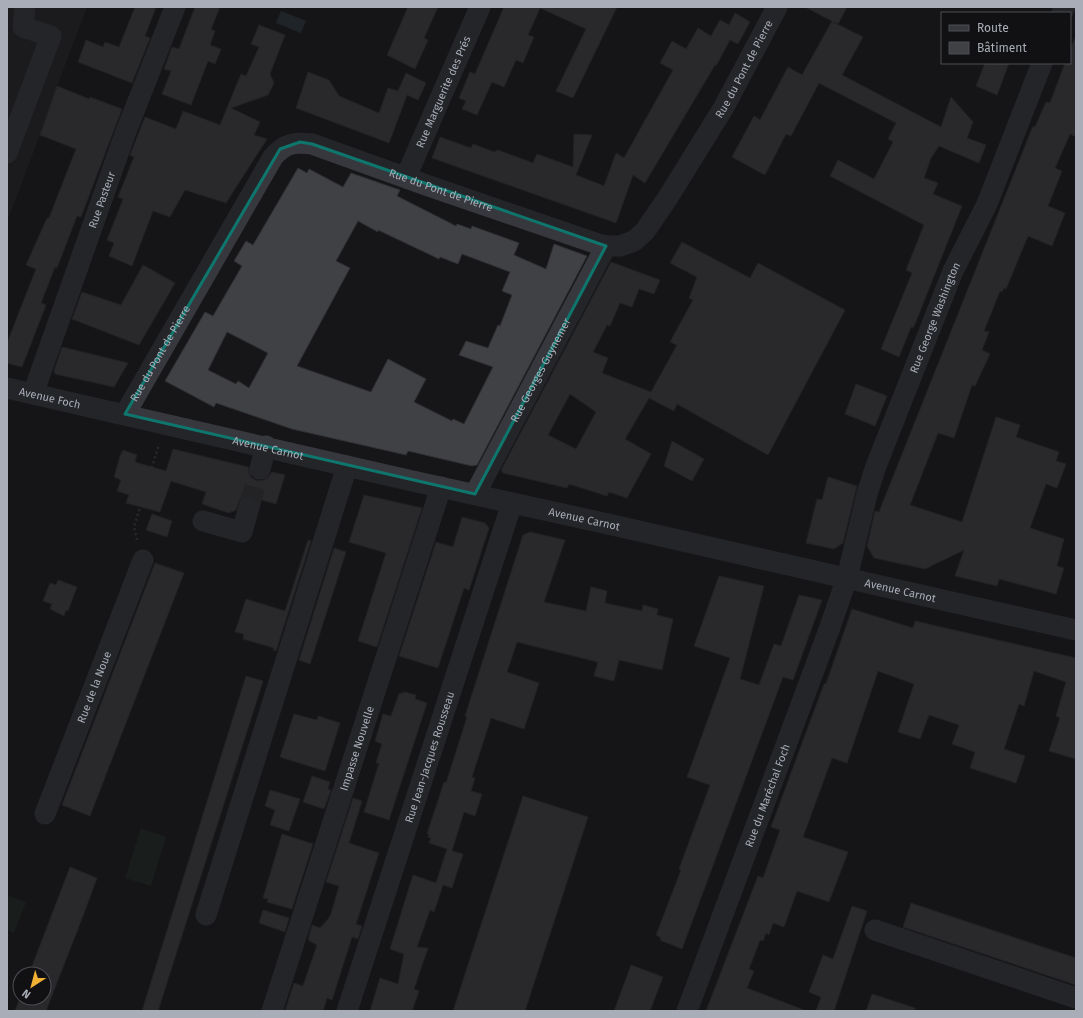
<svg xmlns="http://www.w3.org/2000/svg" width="1083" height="1018" viewBox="0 0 1083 1018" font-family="'Fira Sans',sans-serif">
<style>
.built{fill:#222225}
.green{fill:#1e261f}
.water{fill:#2c353c}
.building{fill:#404145;stroke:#303034;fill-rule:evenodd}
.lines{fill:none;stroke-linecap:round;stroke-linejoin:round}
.minor-tunnel{stroke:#333438;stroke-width:21;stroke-dasharray:21 10;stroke-linecap:butt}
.path{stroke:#3d3f44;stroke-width:2.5;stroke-dasharray:2 3;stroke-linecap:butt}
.minor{stroke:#37383d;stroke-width:21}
.marked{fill:none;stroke:#0f766e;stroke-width:3;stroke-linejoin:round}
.labels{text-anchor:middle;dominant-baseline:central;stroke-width:3.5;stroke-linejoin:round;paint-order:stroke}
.street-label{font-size:11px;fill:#a8adb8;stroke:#111113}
</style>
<rect width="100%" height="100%" fill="#161618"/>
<polygon class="built" points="7,7 87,7 54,94 45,121 7,222"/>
<g class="green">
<polygon points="141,828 166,837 151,886 125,878"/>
<polygon points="7,895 26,902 14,933 7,930"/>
</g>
<polygon class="water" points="281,11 306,21 301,33 276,23"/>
<g class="building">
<polygon points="135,7 156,7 145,36 150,38 132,83 78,62 86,40 103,47 105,42 119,47"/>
<polygon points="195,7 220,7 211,29 215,31 210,45 221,49 215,64 208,61 191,105 162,94 171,71 164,69 172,47 179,49"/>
<polygon points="408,7 438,7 424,38 428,40 415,69 387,55"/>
<polygon points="504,7 617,7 573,98 556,91 586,29 540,8 528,35 534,37 523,63 516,60 504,87 492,82 477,115 462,109 466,101 459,98 470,72 475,74"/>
<polygon points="805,7 847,7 838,24 833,22 863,37 842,75 941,127 951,97 973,122 967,138 986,145 979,163 939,146 931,158 924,178 938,183 933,194 962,206 915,324 913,328 911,327 899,357 881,349 912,273 906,270 924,225 830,176 838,160 874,179 893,142 888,139 896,123 819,83 791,136 786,134 765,175 732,157 754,116 760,120 788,67 802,75 832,21"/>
<polygon points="735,13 750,22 738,44 730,40 716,66 715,65 645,183 633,175 616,223 432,158 440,137 471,148 473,144 494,152 498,150 533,163 537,154 573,167 574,134 592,135 576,175 604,186 616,153 624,158 673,70 660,63 672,41 686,49 698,28 711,36 720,20 729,25"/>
<polygon points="259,25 285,35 270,74 274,83 268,95 231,108 260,122 254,135 267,139 256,156 226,203 185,190 170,217 153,211 132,266 109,256 114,243 107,240 123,199 118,197 134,157 130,155 145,117 176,129 183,111 220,125 241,74 246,76 259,47 251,44"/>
<polygon points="1075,38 1076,39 1076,137 1070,134 1055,168 1062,171 1048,206 1065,213 1052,246 1028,236 1006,289 1004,288 1002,292 1000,291 984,331 989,332 982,350 990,354 975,386 972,385 954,438 938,433 910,505 962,522 996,417 1020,425 1016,437 1059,452 1056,461 1066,464 1057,488 1046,484 1030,528 1064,539 1057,566 1064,568 1056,594 999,579 997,586 955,576 964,550 925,569 874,558 867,546 875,511 879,512 1033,126 1035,127 1046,102 1050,103 1065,63 1070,63 1070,50"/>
<polygon points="985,63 1009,63 997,95 976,86"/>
<polygon points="308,72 329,80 339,96 379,113 388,88 398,91 406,73 426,83 418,100 407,95 389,143 296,108"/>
<polygon points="57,86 89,99 90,97 122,109 81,217 77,216 57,268 55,267 41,303 46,305 22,367 7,363 7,343 36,269 26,265 47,218 49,218 76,149 40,135"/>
<path d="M298,168l9,5 2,-4 34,18 8,-14 49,17 -3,6 59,30 1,-2 14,5 1,-3 47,17 -5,12 32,14 8,-25 33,12 -110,209 -5,1 -64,-15 -2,4 -114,-26 -76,-26 -2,4 -49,-26 40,-69 8,4 29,-50 -8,-5 12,-20 7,4zM358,221l20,11v-2l61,29 1,-2 18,7 4,-10 48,18 -8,19 10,4 -12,31 -2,-1 -10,23 -22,-7 -7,14 34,12 -29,57 -11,-5 -1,2 -38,-19 12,-23 -38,-20 -17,33 -74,-26 53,-98 -14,-7zM227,332l41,21 -19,35 -11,-7 -2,3 -28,-14z"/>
<path d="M682,242l68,36 8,-15 87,47 -77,145 -91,-51 -3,7 -25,-13 -24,41 26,15 -24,44 -18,-6 -2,4 -38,-12 -2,4 -64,-15 -2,-3 110,-208 49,18 -6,14 -15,-5 -7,18 -12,-4 -10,23 -3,-1 -14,27 15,6 -6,15 49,19 26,-47 -7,-3 23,-42 -4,-2 8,-21 -27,-14zM570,394l26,18 -20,37 -28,-14z"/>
<polygon points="143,265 175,283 139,345 72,319 82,292 121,305"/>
<polygon points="62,347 128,363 114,387 55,374 54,371"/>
<polygon points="856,384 887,396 875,426 845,414"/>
<polygon points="672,441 704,459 692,481 664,466"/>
<polygon points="173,449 248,467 249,473 251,477 257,481 264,480 268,478 272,472 285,475 276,504 258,499 253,496 246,495 240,499 236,510 229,513 202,504 206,492 171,481 160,512 126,503 129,495 117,491 121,480 114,477 120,456 123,450 137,455 135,462 166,471"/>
<polygon points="828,477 857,486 843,543 834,549 806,543 817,499 822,500"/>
<polygon points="364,495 422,508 377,647 358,641 386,553 349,542"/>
<polygon points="152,514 172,521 167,537 146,530"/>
<polygon points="462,517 485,523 489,528 469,590 464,588 438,668 399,656 436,542 453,547"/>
<polygon points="530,532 565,540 544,602 586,611 591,587 607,591 605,603 642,611 643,605 658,609 657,615 673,619 662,670 619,660 614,681 594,676 598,662 517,642 507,672 539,683 524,729 491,718 472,777 475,778 471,791 482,794 475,816 464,812 452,851 463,854 452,888 443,885 434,912 430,910 417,947 428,948 414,989 419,991 412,1011 370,1011 380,978 398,984 404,954 390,949 413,875 436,883 447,849 429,843 431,838 428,837 429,834 427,834 444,782 446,783 467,717 465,716 523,535"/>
<polygon points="308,540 311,541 276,651 273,650 274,648 243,639 244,634 235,632 246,599 285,611"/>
<polygon points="334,548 346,552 310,664 299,660"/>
<polygon points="155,563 184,573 90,816 62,805"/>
<polygon points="719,576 764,586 740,679 759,685 774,644 781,646 799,595 822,600 793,680 783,677 682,949 660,940 661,938 656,935 681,870 679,869 710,785 687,777 730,658 694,646"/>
<polygon points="58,580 77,587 68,611 66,610 64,616 50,609 52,604 43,601 50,583 56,585"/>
<polygon points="852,609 913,628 915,621 1076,658 1076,759 1049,751 1060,718 1056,716 1066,682 1034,671 1024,706 1019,704 1004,749 1025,756 1016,783 970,768 975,752 952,744 959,725 929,715 920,739 898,732 914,684 878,671 847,763 832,758 803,837 848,852 829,902 797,891 784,927 773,923 769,935 766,933 763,941 760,940 749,969 754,971 747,988 804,1010 804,1011 706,1011 758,876 763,878 780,830 771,827 824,684 826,684"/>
<polygon points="246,676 263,681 158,1011 142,1011"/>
<polygon points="405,692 416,695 415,699 427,703 389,820 364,812 379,763 376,763 382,744 375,741 383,714 391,716 399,694"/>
<polygon points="294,714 317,720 318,716 340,723 325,771 280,757"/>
<polygon points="312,776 330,782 328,789 331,790 324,809 303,802"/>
<polygon points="270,790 300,799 289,831 270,825 275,810 265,806"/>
<polygon points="523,796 588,817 525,1011 453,1011"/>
<polygon points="353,798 362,801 349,843 379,853 356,924 362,926 358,939 352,937 332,1000 327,998 323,1011 285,1011 294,983 303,986 317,945 308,940 312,925 320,928 329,918 331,914 339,886 326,882"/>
<polygon points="282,834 313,844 292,909 267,902 268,899 263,898"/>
<polygon points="70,867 97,878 83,916 46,1011 15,1011 20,998 44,998 44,974 29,974"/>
<polygon points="911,903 1076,958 1076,985 903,927"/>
<polygon points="852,906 867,911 834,1011 816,1011 821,997 809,992 823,955 833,959"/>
<polygon points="263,910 289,918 285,932 259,923"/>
<polygon points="631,965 663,977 650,1011 614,1011"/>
<polygon points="872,994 915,1008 915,1011 866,1011"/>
</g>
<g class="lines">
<polyline class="minor-tunnel" points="249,507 260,469"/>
<polyline class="path" points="137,540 134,527 159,444"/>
<g class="minor">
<polyline points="1062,13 1065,7"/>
<polyline points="7,153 51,36 23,27 25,7"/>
<path id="s1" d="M406,177l74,-170"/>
<path id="s2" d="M7,388l401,92 200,44 370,84 98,22"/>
<path id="s3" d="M33,394l92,-260 50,-127"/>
<path id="s4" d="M125,414l148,-257c12,-14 21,-15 39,-13l114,41 172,59 8,2h14l14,-5 11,-10 22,-32 57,-92 53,-100"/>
<polyline points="260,469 266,446"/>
<path id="s5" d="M475,494l131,-248"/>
<polyline points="203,521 242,532 249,507"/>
<path id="s6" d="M45,814l98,-254"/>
<polyline points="206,915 347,466"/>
<polyline points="875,930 1076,998"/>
<path id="s7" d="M272,1011l169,-524"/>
<path id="s8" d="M347,1011l165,-508"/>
<path id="s9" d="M687,1011l143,-384 17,-49 20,-84 9,-28 77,-195 34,-67 55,-141"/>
</g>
</g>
<path d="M0 0H1083V1018H0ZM300,142l12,2 294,102 -131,248 -350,-80 155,-265z" fill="#161618" fill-opacity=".55" fill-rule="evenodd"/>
<path class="marked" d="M300,142l12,2 294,102 -131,248 -350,-80 155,-265z"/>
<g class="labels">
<g class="street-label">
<text stroke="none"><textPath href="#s4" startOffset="885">Rue du Pont de Pierre</textPath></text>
<text stroke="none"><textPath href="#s1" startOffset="93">Rue Marguerite des Prés</textPath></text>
<text stroke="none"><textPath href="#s4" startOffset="477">Rue du Pont de Pierre</textPath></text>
<text stroke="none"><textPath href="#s3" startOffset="206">Rue Pasteur</textPath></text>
<text stroke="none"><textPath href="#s9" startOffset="737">Rue George Washington</textPath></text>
<text stroke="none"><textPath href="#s4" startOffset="70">Rue du Pont de Pierre</textPath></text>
<text stroke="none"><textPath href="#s5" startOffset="140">Rue Georges Guynemer</textPath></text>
<text stroke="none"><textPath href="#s2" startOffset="44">Avenue Foch</textPath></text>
<text stroke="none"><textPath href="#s2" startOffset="268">Avenue Carnot</textPath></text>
<text stroke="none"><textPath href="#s2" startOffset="592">Avenue Carnot</textPath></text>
<text stroke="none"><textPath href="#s2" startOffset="916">Avenue Carnot</textPath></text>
<text stroke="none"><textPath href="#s6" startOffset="136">Rue de la Noue</textPath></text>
<text stroke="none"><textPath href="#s7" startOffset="276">Impasse Nouvelle</textPath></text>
<text stroke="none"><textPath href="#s8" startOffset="267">Rue Jean-Jacques Rousseau</textPath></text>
<text stroke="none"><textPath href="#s9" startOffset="230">Rue du Maréchal Foch</textPath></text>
</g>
</g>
<rect width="1083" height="1018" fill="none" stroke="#a8adb8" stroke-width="16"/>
<rect x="941" y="12" width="130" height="52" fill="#111113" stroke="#4d4f55"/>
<rect x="949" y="25" width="20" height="6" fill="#37383d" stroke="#4d4f55"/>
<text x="977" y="32" font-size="12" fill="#a8adb8">Route</text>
<rect x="949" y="42" width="20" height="12" fill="#404145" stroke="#4d4f55"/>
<text x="977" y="52" font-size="12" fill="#a8adb8">Bâtiment</text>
<g transform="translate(32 986) rotate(216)"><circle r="19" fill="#111113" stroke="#4d4f55"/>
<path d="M0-3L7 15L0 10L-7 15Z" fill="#f2b134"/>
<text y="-6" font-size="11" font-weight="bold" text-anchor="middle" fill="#a8adb8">N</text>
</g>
</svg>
